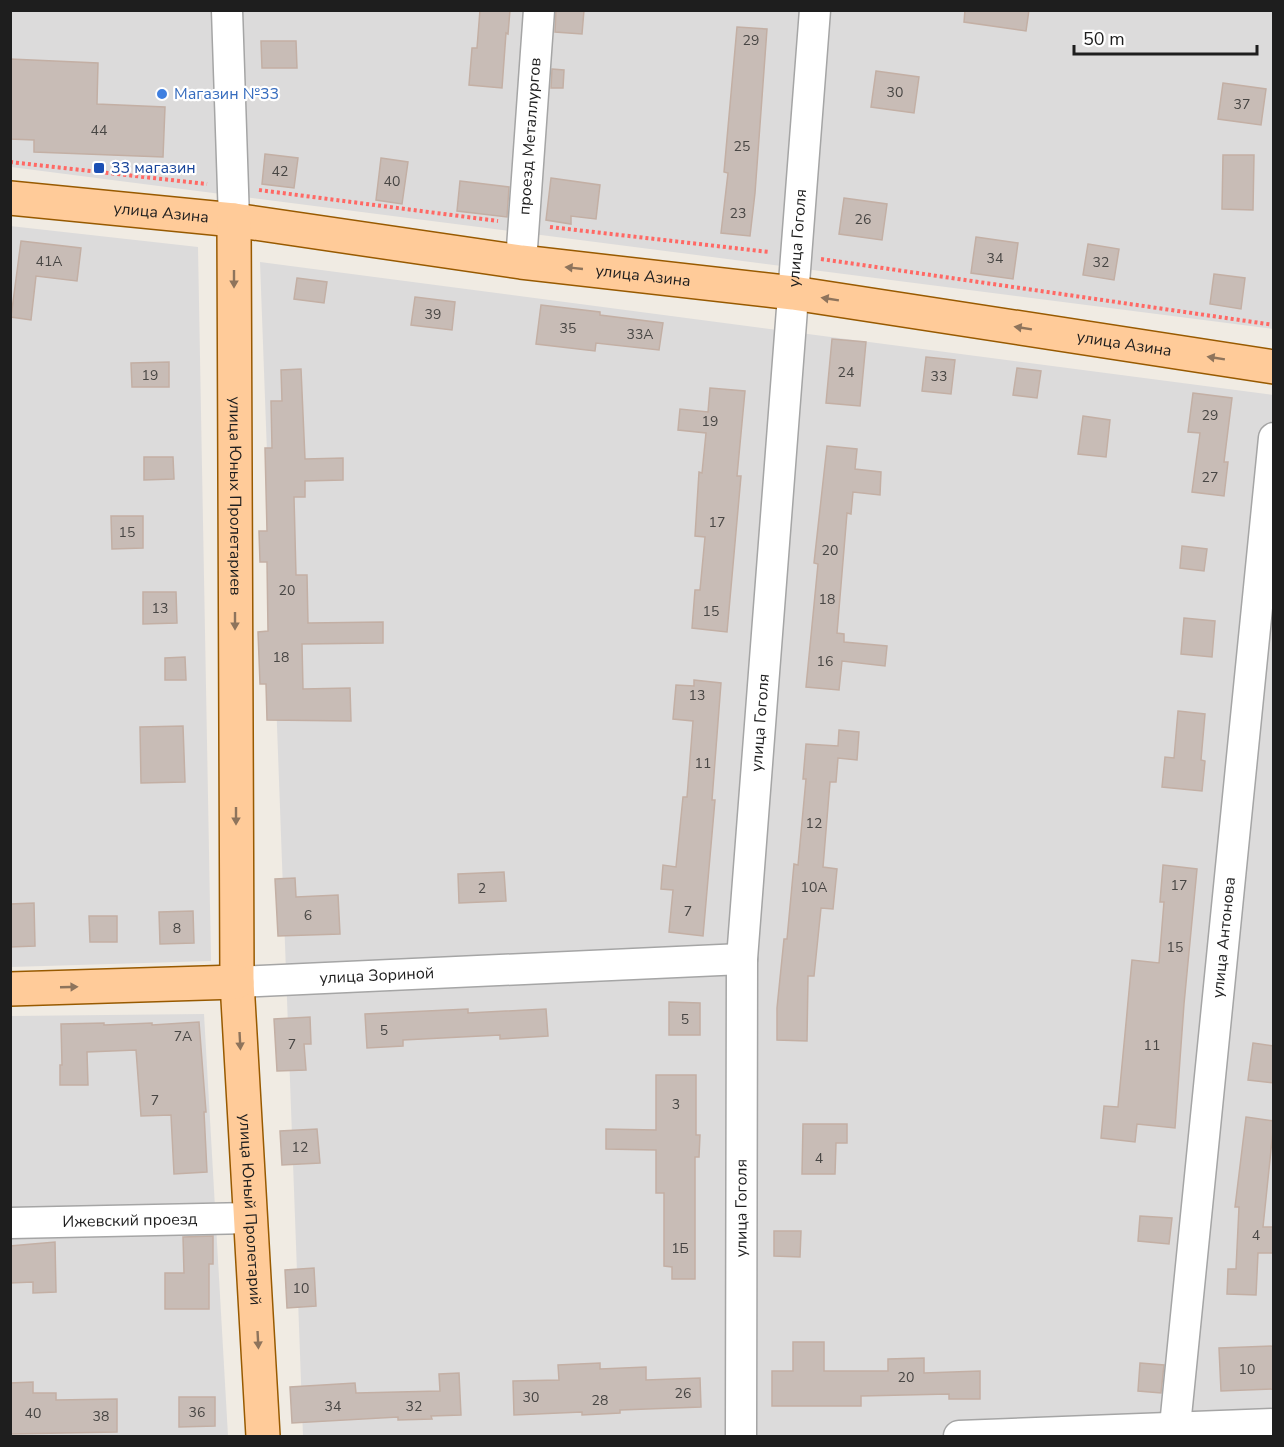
<svg xmlns="http://www.w3.org/2000/svg" width="1284" height="1447" viewBox="0 0 1284 1447" font-family="'Nunito Sans',sans-serif">
<style>
.residential{fill:#dcdbdb}
.building{fill:#c8bcb6;stroke:#c3afa4;stroke-width:1.5}
.lines{fill:none;stroke-linecap:round;stroke-linejoin:round}
.minor-casing{stroke:#a5a5a5;stroke-width:33}
.major-casing{stroke:#985a00;stroke-width:36}
.path{stroke:#ff6965;stroke-width:4;stroke-dasharray:3 3;stroke-linecap:butt}
.minor{stroke:#fff;stroke-width:30}
.major{stroke:#ffcb99;stroke-width:33}
.oneway{fill:#8e745c}
.shop-dot{fill:#3f7fe0;stroke:#fff;stroke-width:2}
.transit-dot{fill:#1a4fb4;stroke:#fff;stroke-width:2}
.labels{text-anchor:middle;dominant-baseline:central;stroke-width:4.5;stroke-linejoin:round;paint-order:stroke}
.number-label{font-size:14px;fill:#484644}
.shop-label{font-size:16px;fill:#366cbe;stroke:#fff;text-anchor:start}
.street-label{font-size:16px;fill:#1e1e1e;stroke:#fff}
.transit-label{font-size:16px;fill:#164399;stroke:#fff;text-anchor:start}
</style>
<rect width="100%" height="100%" fill="#f0ebe3"/>
<g class="residential">
<polygon points="11,11 1273,11 1273,329 11,167"/>
<polygon points="10,226 198,247 211,961 11,967"/>
<polygon points="260,262 1273,395 1273,1436 303,1436"/>
<polygon points="204,1014 228,1436 11,1436 10,1016"/>
</g>
<g class="building">
<polygon points="480,10 510,10 508,34 506,33 502,88 469,85 472,48 477,48"/>
<polygon points="556,10 584,10 582,34 555,32"/>
<polygon points="965,10 1029,10 1026,31 964,22"/>
<polygon points="737,27 767,29 755,193 750,236 721,233 728,173 724,172"/>
<polygon points="261,41 296,41 297,68 262,68"/>
<polygon points="10,59 98,63 97,104 165,107 163,157 34,152 34,140 10,139"/>
<polygon points="552,69 564,70 563,88 551,88"/>
<polygon points="876,71 919,77 914,113 871,107"/>
<polygon points="1223,83 1266,89 1261,125 1218,119"/>
<polygon points="265,154 298,158 294,188 262,184"/>
<polygon points="1223,155 1254,155 1253,210 1222,209"/>
<polygon points="381,158 408,162 402,204 376,200"/>
<polygon points="551,178 600,185 596,219 571,216 571,224 546,220"/>
<polygon points="460,181 509,187 507,217 457,211"/>
<polygon points="844,198 887,204 882,240 839,234"/>
<polygon points="976,237 1018,243 1013,279 971,273"/>
<polygon points="21,241 81,248 77,281 36,276 31,320 11,317"/>
<polygon points="1088,244 1119,249 1114,280 1083,275"/>
<polygon points="1214,274 1245,278 1241,309 1210,304"/>
<polygon points="297,278 327,282 324,303 294,299"/>
<polygon points="415,297 455,302 452,330 411,325"/>
<polygon points="541,305 600,312 600,315 663,323 659,350 596,343 595,351 536,344"/>
<polygon points="832,339 866,342 860,406 826,403"/>
<polygon points="926,357 955,360 951,394 922,391"/>
<polygon points="169,362 169,387 132,387 131,363"/>
<polygon points="1017,368 1041,371 1037,398 1013,395"/>
<polygon points="301,369 305,459 343,458 343,480 305,481 305,497 294,497 296,575 307,575 308,623 383,622 383,643 302,644 303,689 350,688 351,721 267,720 266,684 260,684 258,632 268,631 267,562 260,562 259,531 267,531 265,448 272,448 271,401 282,401 281,370"/>
<polygon points="710,388 745,391 737,476 741,476 727,632 692,628 695,590 700,590 705,537 695,536 699,472 702,473 706,433 678,430 680,409 708,412"/>
<polygon points="1193,393 1232,398 1224,462 1228,462 1224,496 1192,492 1200,433 1188,432"/>
<polygon points="1083,416 1110,420 1106,457 1078,454"/>
<polygon points="827,446 857,449 855,469 881,472 880,495 853,492 851,514 847,513 837,633 844,634 844,642 887,646 885,666 842,661 839,690 806,687 818,564 814,563"/>
<polygon points="144,457 173,457 174,479 144,480"/>
<polygon points="111,516 143,516 143,548 112,549"/>
<polygon points="1182,546 1207,549 1204,571 1180,568"/>
<polygon points="143,592 176,592 177,623 143,624"/>
<polygon points="1184,618 1215,621 1212,657 1181,654"/>
<polygon points="185,657 186,680 165,680 165,658"/>
<polygon points="694,680 721,683 712,800 715,800 703,936 669,932 673,890 661,889 663,865 676,867 683,797 687,797 693,721 673,719 676,685 694,686"/>
<polygon points="1178,711 1205,714 1201,760 1205,761 1202,791 1162,787 1165,757 1174,758"/>
<polygon points="183,726 185,782 141,783 140,727"/>
<polygon points="839,730 859,732 857,760 838,758 836,782 830,782 823,867 837,869 833,909 821,908 814,976 808,976 807,1041 777,1040 777,1008 784,939 787,939 794,864 798,865 806,779 803,779 806,744 838,746"/>
<polygon points="1163,865 1197,869 1184,1004 1175,1128 1137,1124 1135,1142 1101,1138 1104,1106 1118,1107 1132,960 1159,963 1164,902 1160,902"/>
<polygon points="504,872 506,901 459,903 458,874"/>
<polygon points="295,878 296,897 338,895 340,934 278,936 275,879"/>
<polygon points="34,903 35,946 10,947 10,904"/>
<polygon points="193,911 194,943 160,944 159,912"/>
<polygon points="89,916 117,916 117,942 90,942"/>
<polygon points="669,1002 700,1003 700,1035 669,1035"/>
<polygon points="468,1009 468,1013 546,1009 548,1036 500,1039 500,1035 403,1040 403,1046 367,1048 365,1014"/>
<polygon points="310,1017 311,1044 304,1044 306,1070 277,1071 274,1019"/>
<polygon points="199,1022 206,1112 204,1112 207,1172 174,1174 171,1115 141,1116 136,1050 87,1052 88,1085 60,1085 60,1065 62,1065 61,1024 104,1023 104,1025 152,1023 152,1025"/>
<polygon points="1253,1043 1274,1046 1274,1083 1248,1080"/>
<polygon points="656,1075 696,1075 696,1135 700,1135 699,1157 695,1157 695,1279 672,1279 672,1267 664,1266 664,1193 656,1193 656,1150 606,1149 606,1129 656,1130"/>
<polygon points="1246,1117 1274,1121 1263,1227 1274,1227 1273,1253 1258,1253 1256,1295 1227,1294 1228,1269 1236,1269 1239,1207 1235,1207"/>
<polygon points="803,1124 847,1124 847,1143 836,1143 835,1174 802,1174"/>
<polygon points="317,1129 320,1163 282,1165 280,1131"/>
<polygon points="1140,1216 1172,1218 1169,1244 1138,1241"/>
<polygon points="774,1231 801,1231 800,1257 774,1256"/>
<polygon points="213,1236 213,1264 209,1264 209,1309 165,1309 165,1273 184,1273 183,1237"/>
<polygon points="55,1242 56,1292 33,1293 33,1282 10,1283 10,1246"/>
<polygon points="314,1268 316,1306 287,1308 285,1270"/>
<polygon points="793,1342 824,1342 824,1371 888,1371 888,1359 924,1358 924,1373 980,1371 980,1399 949,1399 949,1394 861,1396 861,1406 772,1406 772,1371 793,1371"/>
<polygon points="1274,1346 1274,1389 1221,1391 1219,1348"/>
<polygon points="600,1363 600,1369 646,1367 646,1380 700,1378 701,1407 620,1410 620,1413 582,1415 582,1412 514,1415 513,1381 559,1380 558,1365"/>
<polygon points="1140,1363 1164,1365 1161,1393 1138,1391"/>
<polygon points="459,1373 461,1415 431,1416 432,1419 398,1420 398,1417 292,1423 290,1387 355,1383 356,1393 440,1391 439,1374"/>
<polygon points="33,1382 33,1393 56,1393 56,1400 117,1399 117,1432 10,1434 10,1383"/>
<polygon points="179,1397 215,1397 215,1426 179,1427"/>
</g>
<g class="lines">
<g class="minor-casing">
<g id="minor">
<polyline points="227,10 234,220"/>
<path id="s1" d="M521,262l18,-252"/>
<path id="s2" d="M237,982l505,-23"/>
<path id="s3" d="M10,1223l241,-5"/>
<path id="s4" d="M741,1436l1,-477 73,-949"/>
<polyline points="959,1436 1274,1424"/>
<path id="s5" d="M1174,1436l100,-998"/>
</g>
</g>
<g class="major-casing">
<g id="major">
<path id="s6" d="M10,198l224,22 287,42 272,31 481,74"/>
<path id="s7" d="M234,220l3,762 26,454"/>
<polyline points="10,989 237,982"/>
</g>
</g>
<g class="path">
<polyline points="10,162 207,184"/>
<polyline points="259,190 498,221"/>
<polyline points="550,227 769,252"/>
<polyline points="821,259 1274,325"/>
</g>
<use href="#minor" class="minor"/>
<use href="#major" class="major"/>
</g>
<defs><path id="oneway-solid" d="M-6-.8H1V-3.2L6.5 0L1 3.2V.8H-6Z" transform="scale(1.5)"/></defs>
<g class="oneway">
<use href="#oneway-solid" transform="translate(574 268) rotate(-174)"/>
<use href="#oneway-solid" transform="translate(234 279) rotate(90)"/>
<use href="#oneway-solid" transform="translate(830 299) rotate(-171)"/>
<use href="#oneway-solid" transform="translate(1023 328) rotate(-171)"/>
<use href="#oneway-solid" transform="translate(1216 358) rotate(-171)"/>
<use href="#oneway-solid" transform="translate(235 621) rotate(90)"/>
<use href="#oneway-solid" transform="translate(236 816) rotate(90)"/>
<use href="#oneway-solid" transform="translate(69 987) rotate(-2)"/>
<use href="#oneway-solid" transform="translate(240 1041) rotate(87)"/>
<use href="#oneway-solid" transform="translate(258 1340) rotate(87)"/>
</g>
<circle class="shop-dot" cx="162" cy="94" r="6"/>
<rect class="transit-dot" x="93" y="162" width="12" height="12" rx="3"/>
<g class="labels">
<g class="number-label">
<text x="751" y="40">29</text>
<text x="895" y="92">30</text>
<text x="1242" y="104">37</text>
<text x="99" y="130">44</text>
<text x="742" y="146">25</text>
<text x="280" y="171">42</text>
<text x="392" y="181">40</text>
<text x="738" y="213">23</text>
<text x="863" y="219">26</text>
<text x="995" y="258">34</text>
<text x="49" y="261">41А</text>
<text x="1101" y="262">32</text>
<text x="433" y="314">39</text>
<text x="568" y="328">35</text>
<text x="640" y="334">33А</text>
<text x="846" y="372">24</text>
<text x="150" y="375">19</text>
<text x="939" y="376">33</text>
<text x="1210" y="415">29</text>
<text x="710" y="421">19</text>
<text x="1210" y="477">27</text>
<text x="717" y="522">17</text>
<text x="127" y="532">15</text>
<text x="830" y="550">20</text>
<text x="287" y="590">20</text>
<text x="827" y="599">18</text>
<text x="160" y="608">13</text>
<text x="711" y="611">15</text>
<text x="281" y="657">18</text>
<text x="825" y="661">16</text>
<text x="697" y="695">13</text>
<text x="703" y="763">11</text>
<text x="814" y="823">12</text>
<text x="1179" y="885">17</text>
<text x="814" y="887">10А</text>
<text x="482" y="888">2</text>
<text x="688" y="911">7</text>
<text x="308" y="915">6</text>
<text x="177" y="928">8</text>
<text x="1175" y="947">15</text>
<text x="685" y="1019">5</text>
<text x="384" y="1030">5</text>
<text x="183" y="1036">7А</text>
<text x="292" y="1044">7</text>
<text x="1152" y="1045">11</text>
<text x="155" y="1100">7</text>
<text x="676" y="1104">3</text>
<text x="300" y="1147">12</text>
<text x="819" y="1158">4</text>
<text x="1256" y="1235">4</text>
<text x="680" y="1248">1Б</text>
<text x="301" y="1288">10</text>
<text x="1247" y="1369">10</text>
<text x="906" y="1377">20</text>
<text x="683" y="1393">26</text>
<text x="531" y="1397">30</text>
<text x="600" y="1400">28</text>
<text x="333" y="1406">34</text>
<text x="414" y="1406">32</text>
<text x="197" y="1412">36</text>
<text x="33" y="1413">40</text>
<text x="101" y="1416">38</text>
</g>
<g class="shop-label">
<text x="174" y="94">Магазин №33</text>
</g>
<g class="street-label">
<text stroke="none"><textPath href="#s1" startOffset="126">проезд Металлургов</textPath></text>
<text stroke="none"><textPath href="#s6" startOffset="152">улица Азина</textPath></text>
<text stroke="none"><textPath href="#s4" startOffset="1200">улица Гоголя</textPath></text>
<text stroke="none"><textPath href="#s6" startOffset="638">улица Азина</textPath></text>
<text stroke="none"><textPath href="#s6" startOffset="1124">улица Азина</textPath></text>
<text stroke="none"><textPath href="#s7" startOffset="276">улица Юных Пролетариев</textPath></text>
<text stroke="none"><textPath href="#s4" startOffset="714">улица Гоголя</textPath></text>
<text stroke="none"><textPath href="#s5" startOffset="501">улица Антонова</textPath></text>
<text stroke="none"><textPath href="#s2" startOffset="140">улица Зориной</textPath></text>
<text stroke="none"><textPath href="#s4" startOffset="228">улица Гоголя</textPath></text>
<text stroke="none"><textPath href="#s7" startOffset="990">улица Юный Пролетарий</textPath></text>
<text stroke="none"><textPath href="#s3" startOffset="120">Ижевский проезд</textPath></text>
</g>
<g class="transit-label">
<text x="111" y="168">33 магазин</text>
</g>
</g>
<rect width="1284" height="1447" fill="none" stroke="#1e1e1e" stroke-width="24"/>
<path d="M1074 45v9h183v-9" fill="none" stroke="#1e1e1e" stroke-width="3"/>
<text x="1083" y="45" font-size="18" fill="#1e1e1e" stroke="#ffffff" stroke-width="4.5" paint-order="stroke">50 m</text>
</svg>
